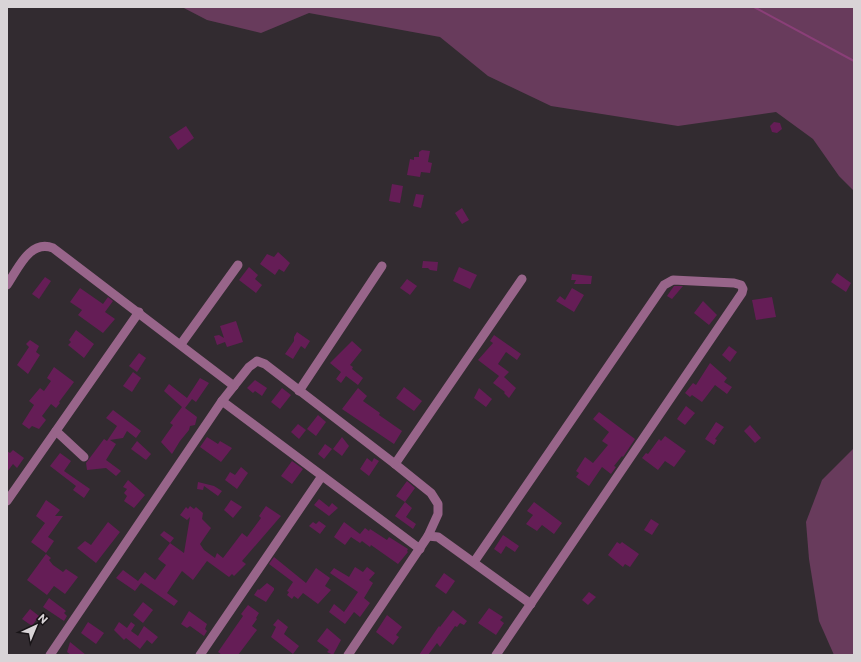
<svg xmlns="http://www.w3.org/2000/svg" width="861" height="662" viewBox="0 0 861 662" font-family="Commissioner,sans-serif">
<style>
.green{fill:#683b5c}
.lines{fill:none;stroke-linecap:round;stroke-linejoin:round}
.stream{stroke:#8a3f78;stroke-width:2}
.building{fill:#651d56}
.minor{stroke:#98658a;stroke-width:9}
</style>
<rect width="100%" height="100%" fill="#322b30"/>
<g class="green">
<polygon points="182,7 854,7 854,191 839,176 813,139 776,112 678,126 551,106 488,76 440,37 309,13 261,33 207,20"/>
<polygon points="854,448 854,655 834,655 819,621 809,559 806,522 822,480"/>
</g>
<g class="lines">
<polyline class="stream" points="754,7 854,61"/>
</g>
<g class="building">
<polygon points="774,122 780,123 782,129 777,133 772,132 770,126"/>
<polygon points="186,126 194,138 178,150 169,137"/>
<polygon points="422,150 430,151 428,162 432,163 430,173 421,172 420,177 407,175 410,159 414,160 414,157 419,157 419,152"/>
<polygon points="392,184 403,186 400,203 389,201"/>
<polygon points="416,194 424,195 421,208 413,206"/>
<polygon points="462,208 469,220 462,224 455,213"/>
<polygon points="278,252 290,263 284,272 279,269 275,275 260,264 267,254 274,257"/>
<polygon points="423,261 438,262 437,271 430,270 428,268 422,268"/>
<polygon points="249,267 258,275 255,279 262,285 256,293 239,280"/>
<polygon points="459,267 477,275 470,289 453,281"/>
<polygon points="837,273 851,283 846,292 831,282"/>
<polygon points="572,274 592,276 591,284 574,284 576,280 571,280"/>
<polygon points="45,277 51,281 39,299 32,294"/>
<polygon points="407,279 417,286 410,295 400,288"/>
<polygon points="674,286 683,286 672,299 667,296"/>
<polygon points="80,288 103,304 108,297 113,301 105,312 115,319 103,333 78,315 82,310 70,302"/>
<polygon points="572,288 584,295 574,312 556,301 560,296 565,300"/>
<polygon points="772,297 776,317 756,320 752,300"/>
<polygon points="703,301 717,315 709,325 694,313"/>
<polygon points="236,321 243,342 227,347 225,342 217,345 214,336 219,335 224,338 220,326"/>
<polygon points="76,330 94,344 84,358 68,345 71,342 69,340"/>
<polygon points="297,332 310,341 305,349 301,346 293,359 285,354 294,341 294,337"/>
<polygon points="494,335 521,354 517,360 506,352 498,364 509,372 504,377 516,388 509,398 504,393 505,392 493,383 499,376 478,360 493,343 490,341"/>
<polygon points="30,340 39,346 36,352 40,355 28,374 17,365 29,347 26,344"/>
<polygon points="352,341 362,350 350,365 353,367 352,369 363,378 358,385 346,376 341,383 336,379 341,372 330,363"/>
<polygon points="729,346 737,352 730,362 722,355"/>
<polygon points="139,353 146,358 137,372 129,366"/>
<polygon points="710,363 727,378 724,382 732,387 727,394 715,385 702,402 692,395 690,397 685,393 693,383 696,385"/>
<polygon points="54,367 74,382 59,402 60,403 56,408 51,404 42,416 46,420 39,429 32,426 29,429 22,424 34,405 29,401 40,388 44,391 51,381 47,378"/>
<polygon points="133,372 141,378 132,392 123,386"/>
<polygon points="200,378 209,383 196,402 192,399 185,408 197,417 195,425 190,426 189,430 180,441 172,454 161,442 173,425 170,423 182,407 164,391 169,384 187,398"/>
<polygon points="255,380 267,388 262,396 255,391 253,393 247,388"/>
<polygon points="404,387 422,401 414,411 396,398"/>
<polygon points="282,388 291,395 280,409 271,402"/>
<polygon points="358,388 367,396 363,401 380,413 379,415 402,431 394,444 342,409"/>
<polygon points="479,388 492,399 486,407 474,398"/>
<polygon points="686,406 695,413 685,425 677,419"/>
<polygon points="113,410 141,431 136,438 127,431 123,438 110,440 116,444 106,460 121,471 116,476 106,468 87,470 86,463 104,439 107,441 117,426 106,418"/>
<polygon points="599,412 635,439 623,457 622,456 614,466 616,467 611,474 602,467 589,486 576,477 579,473 576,471 585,457 593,463 608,445 602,441 609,432 593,419"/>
<polygon points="318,415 326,422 316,436 307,429"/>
<polygon points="716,422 724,427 715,439 717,440 714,445 705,439"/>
<polygon points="298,424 306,430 299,439 291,432"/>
<polygon points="750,425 761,438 755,443 744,431"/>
<polygon points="665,436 686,451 674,467 665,461 658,470 642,458 646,453 648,454 659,439 661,441"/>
<polygon points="207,437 218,444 220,441 232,448 221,462 200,447"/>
<polygon points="342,437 349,446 342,456 333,449"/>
<polygon points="137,441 151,454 146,460 131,449"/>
<polygon points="325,444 332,449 324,459 318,454"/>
<polygon points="13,450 24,458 17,468 13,464 7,472 7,451 10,453"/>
<polygon points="60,453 71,461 64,471 90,489 84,498 73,490 76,486 50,466"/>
<polygon points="367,458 372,462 374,458 379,461 369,476 360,469"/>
<polygon points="292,461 303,469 292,484 281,476"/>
<polygon points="241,467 248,473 237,489 225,480 230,472 235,475"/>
<polygon points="128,480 145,495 134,508 124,501 127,496 124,493 127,489 123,487"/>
<polygon points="407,481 415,488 405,502 412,508 406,517 416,524 413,529 395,516 405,502 396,496"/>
<polygon points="198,482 214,486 222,491 218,496 204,486 203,490 197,489"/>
<polygon points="319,499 329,507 332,503 338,508 329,516 314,505"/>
<polygon points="46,500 60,510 55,516 63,516 48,537 54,541 46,553 31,542 45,523 36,516"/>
<polygon points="231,500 242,507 233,518 224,510"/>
<polygon points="534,502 562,523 554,534 542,525 537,531 526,524 533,515 527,511"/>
<polygon points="190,506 194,509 196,507 203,513 202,519 211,528 200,544 204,550 215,558 217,553 223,558 242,533 247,537 261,518 259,516 266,506 281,516 242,561 246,564 234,576 232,574 229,577 207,561 193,580 182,571 167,593 178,601 174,606 141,583 135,591 116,578 123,570 138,581 145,572 155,580 166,565 158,559 170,543 160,535 164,531 174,538 170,543 184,553 190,517 187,520 180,515 186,507 188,509"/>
<polygon points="651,519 659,524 652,535 644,530"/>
<polygon points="319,521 326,526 320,534 309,526 313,522 316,524"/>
<polygon points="108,522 120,532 96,563 77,548 85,541 91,545"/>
<polygon points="344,522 360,534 365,528 369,531 370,529 387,540 389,537 408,549 407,551 408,552 398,564 371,545 370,547 362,541 360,543 351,537 345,545 334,537"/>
<polygon points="503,535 519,546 515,552 506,546 501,554 494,549"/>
<polygon points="617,542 620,544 622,542 639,554 630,567 625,564 623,567 608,555"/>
<polygon points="46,554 51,558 49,560 53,565 63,572 66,569 78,577 65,594 54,586 47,595 27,580"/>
<polygon points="274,557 306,583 316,568 330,578 325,586 331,590 318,604 303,593 298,599 294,596 292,599 287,595 289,592 287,591 293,582 269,564"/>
<polygon points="355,567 363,572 367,567 375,573 369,580 373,583 364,598 370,603 360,617 354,612 345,624 329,612 334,604 344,612 358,592 330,573 334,568 349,577"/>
<polygon points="444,573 455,581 446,594 435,586"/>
<polygon points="267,583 274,588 274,590 266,602 254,595 258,589 259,590"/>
<polygon points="589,592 596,597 588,605 582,600"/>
<polygon points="49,598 66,611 64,613 67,616 64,621 43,607"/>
<polygon points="143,602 153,610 143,623 133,615"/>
<polygon points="248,605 259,613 256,618 257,619 252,626 257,630 238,655 222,655 218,652 243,616 241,614"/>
<polygon points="489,608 503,617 500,620 504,623 496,635 478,623"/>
<polygon points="30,609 39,616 32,626 22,619"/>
<polygon points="453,610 467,621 464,625 460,623 457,627 455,626 440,647 437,643 428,655 419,655 439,626 440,627"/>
<polygon points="189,611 207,624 205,629 207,631 204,636 190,626 187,628 181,624"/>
<polygon points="387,615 402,627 396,635 399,637 393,645 376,632"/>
<polygon points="278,619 288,627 284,634 299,646 293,654 271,637 276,627 273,625"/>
<polygon points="88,622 104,633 96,644 81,633"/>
<polygon points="119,622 127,628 131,622 135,625 131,631 138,636 144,626 158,637 152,644 147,640 140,649 126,638 124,640 114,630"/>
<polygon points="327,628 341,640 333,655 327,652 329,650 317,641"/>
<polygon points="70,642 86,655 71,655 67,652"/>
</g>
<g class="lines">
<g class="minor">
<path d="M7,285c11,-16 23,-46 46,-37l181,138"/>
<polyline points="181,344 238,265"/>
<polyline points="299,391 382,266"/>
<polyline points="222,401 420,549"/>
<polyline points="56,431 84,457"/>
<polyline points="395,464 522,279"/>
<polyline points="7,501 139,312"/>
<polyline points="428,536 438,537 531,604"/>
<polyline points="474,562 664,285 673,280 734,283 741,285 743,289 742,293 496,655"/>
<polyline points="50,655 222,401 249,367 257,361 265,364 395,464 431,493 438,504 438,514 428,536 348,655"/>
<polyline points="200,655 322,476"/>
</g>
</g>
<rect width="861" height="662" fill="none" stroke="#d9d4d7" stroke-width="16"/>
<g transform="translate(36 626) rotate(44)" stroke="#181417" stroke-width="3" paint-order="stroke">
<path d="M0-3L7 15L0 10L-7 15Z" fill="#d9d4d7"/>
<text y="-6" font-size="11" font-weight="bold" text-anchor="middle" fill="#d9d4d7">N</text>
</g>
</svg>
